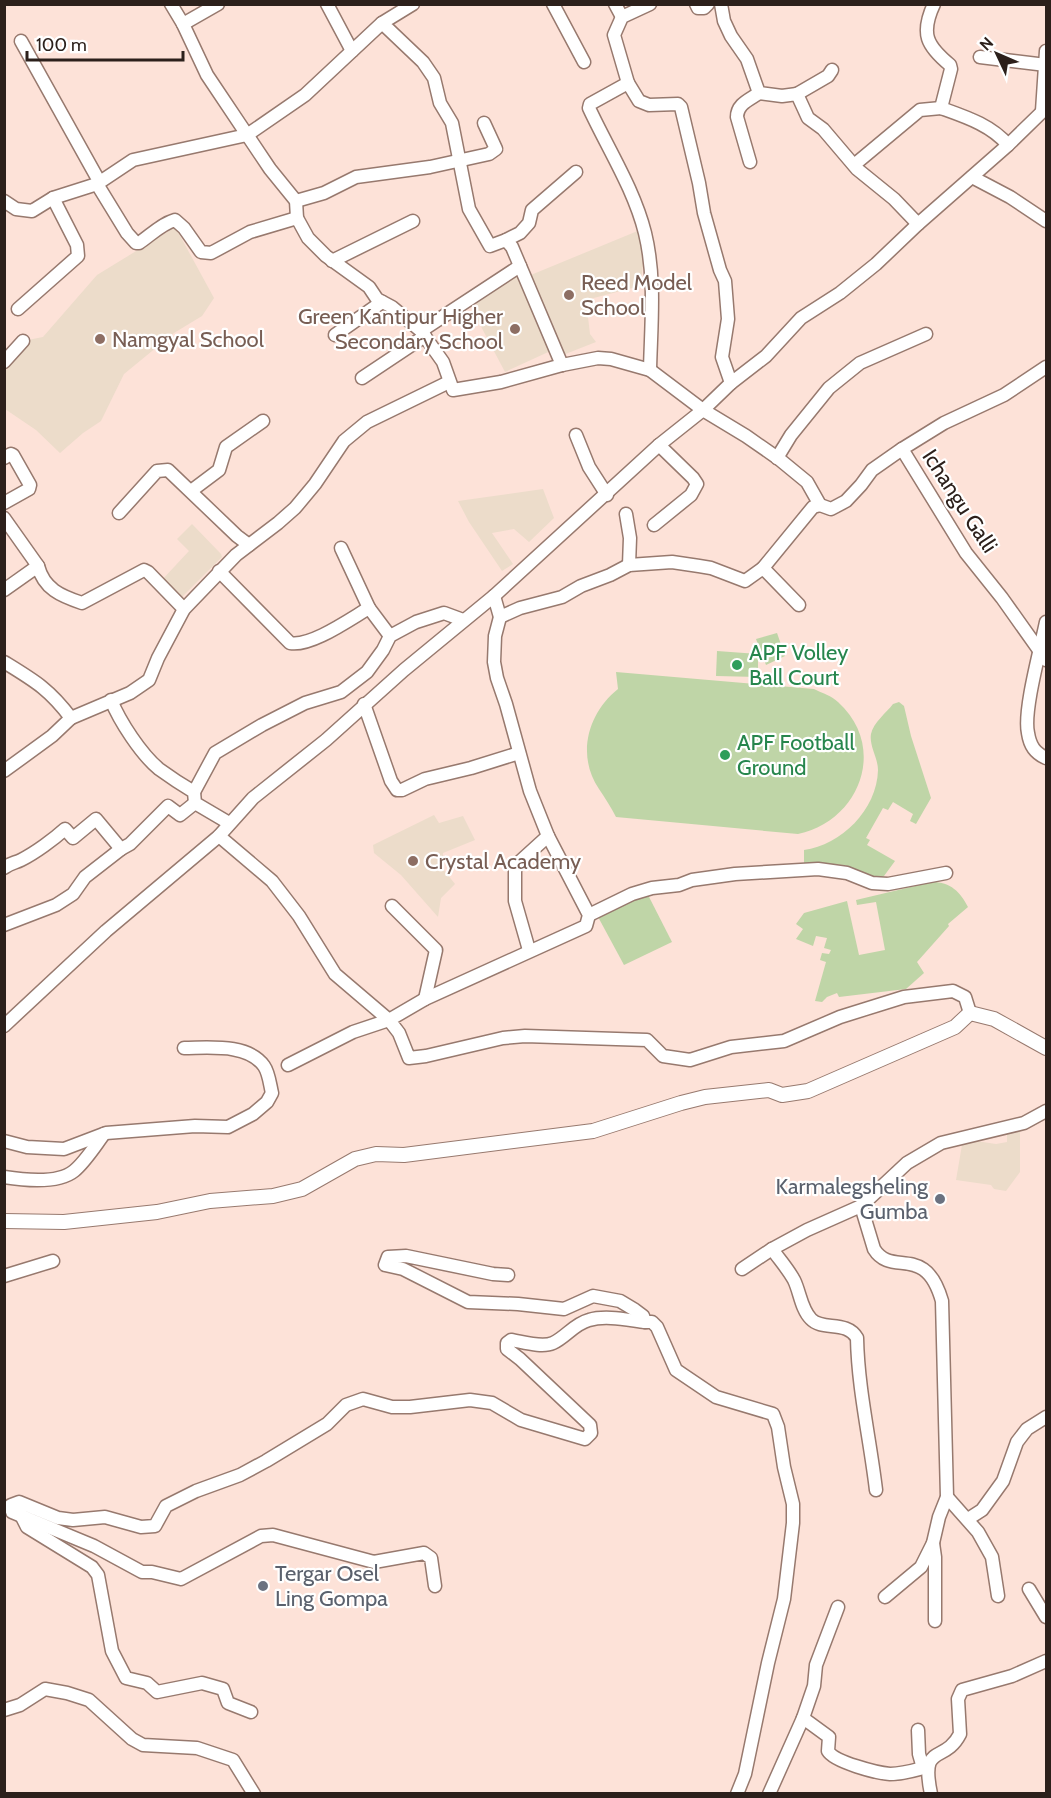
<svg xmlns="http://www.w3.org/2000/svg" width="1051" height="1798" viewBox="0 0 1051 1798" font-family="Cabin,sans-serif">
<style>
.education{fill:#ecdcca}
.green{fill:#bfd5a7}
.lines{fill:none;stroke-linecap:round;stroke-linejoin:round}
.minor-casing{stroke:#97796e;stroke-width:15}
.tertiary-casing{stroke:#97796e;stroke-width:16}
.minor{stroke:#fff;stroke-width:12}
.tertiary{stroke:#fff;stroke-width:14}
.education-dot{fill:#8d6e63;stroke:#fff;stroke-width:2}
.leisure-dot{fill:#2e9e5b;stroke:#fff;stroke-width:2}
.worship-dot{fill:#6b7280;stroke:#fff;stroke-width:2}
.labels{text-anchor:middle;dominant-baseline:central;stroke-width:4.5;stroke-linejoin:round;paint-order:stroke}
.education-label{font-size:22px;fill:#785e54;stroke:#fff;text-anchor:start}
.street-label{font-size:22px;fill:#2c201b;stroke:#fff}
.leisure-label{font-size:22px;fill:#27864d;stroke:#fff;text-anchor:start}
.worship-label{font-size:22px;fill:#5b616d;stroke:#fff;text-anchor:end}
</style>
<rect width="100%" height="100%" fill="#fde2d8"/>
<g class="education">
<polygon points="177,226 178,232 214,298 202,316 174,333 124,374 101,421 83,433 60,453 36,430 5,409 4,364 23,341 43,337 97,275"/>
<polygon points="640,230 644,259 640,286 586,300 590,334 596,342 563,355 526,277"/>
<polygon points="521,270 557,348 505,372 477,319 476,296"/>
<polygon points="543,489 554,518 529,542 514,529 492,533 513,564 502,571 469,522 458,501"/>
<polygon points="192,524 221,554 222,557 180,599 161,581 189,551 177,539"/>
<polygon points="434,815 439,823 463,816 475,840 443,853 443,869 455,884 441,898 438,917 401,875 374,853 373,845"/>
<polygon points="1020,1130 1020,1172 1006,1191 994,1189 991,1185 956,1180 963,1139 996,1144 1007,1142 1007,1132"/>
</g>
<g class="green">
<polygon points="777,633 785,656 766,665 756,639"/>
<polygon points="717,651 758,654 758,677 716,676"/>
<path d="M616,672l198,17c8,4 18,7 24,13 50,45 22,119 -40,132l-182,-17c-5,-10 -11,-19 -17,-28 -23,-34 -11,-76 19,-100z"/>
<path d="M899,702l5,4 7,30 20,62 -15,26 -6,-3 3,-7 -20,-12 -5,8 -5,-2 -17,30 4,2 -3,5 28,16 -11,15 -7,3 -33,-14 -40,-2v-13c37,-5 73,-40 74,-80 0,-12 -9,-24 -7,-36 2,-11 16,-22 22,-30z"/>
<path d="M932,882c19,0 28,10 36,25l-20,17 1,2 -32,36 7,11 -18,16 -67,8 -2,-4 -10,4 -5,5 -7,-1 11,-39 -6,-2 2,-7 7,1 2,-4 -7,-2 3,-10 -11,-2 -3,10 -17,-7 7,-10 -7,-5 8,-11 43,-12 12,54 26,-5 -9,-48 -19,3 -1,-5z"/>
<polygon points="646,891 672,942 624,965 597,915"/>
</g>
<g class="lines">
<g class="minor-casing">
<g id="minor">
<polyline points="171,4 183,24 207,75 270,169 296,201 297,218 308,238 326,256 369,287 377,299 392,307 421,331 443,362 453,390 501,382 562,365 598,358 611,359 650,370 703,410 746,436 779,459 807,482 820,505 831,509 846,501 861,485 872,470 902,449"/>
<polyline points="327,4 352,51"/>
<polyline points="413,4 382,23 423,62 434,78 440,103 452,123 469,209 490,246 506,240 512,247 562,365"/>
<polyline points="553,4 584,62"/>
<polyline points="615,4 622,17"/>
<polyline points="696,4 698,8 704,8 708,4"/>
<polyline points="721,4 724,21 731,36 747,59 759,93 782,96 797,94 808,118 823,129 857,169 894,199 918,224"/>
<path d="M934,4c-14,30 -7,42 16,61l1,4 -10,39c25,9 50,17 67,37"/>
<polyline points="183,24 218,4"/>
<polyline points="21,41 99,181"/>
<polyline points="980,57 1046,65"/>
<polyline points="628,83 639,101 649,105 678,104 681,107 699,183 704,213 720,270 725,281 728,319 722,357 731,383"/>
<polyline points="797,94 828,76 832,70"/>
<polyline points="1042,111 1046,51"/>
<path d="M750,162l-13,-45c0,-13 12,-17 22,-24"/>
<polyline points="854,165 920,110 941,108"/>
<polyline points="972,177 1010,197 1046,221"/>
<path d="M97,184l30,49 9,10h3c12,-8 22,-19 36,-23l9,8 17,24 10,1 39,-21 47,-14"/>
<polyline points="4,201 16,209 32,211 53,198 97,184 133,160 247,135 305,95 382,23"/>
<polyline points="296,201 324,193 356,177 430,167 489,154 496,149 484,123"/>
<polyline points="506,240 520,233 529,223 532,210 576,172"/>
<polyline points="332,261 413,221"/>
<polyline points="18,309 78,256 77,245 53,198"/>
<polyline points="421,331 520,266"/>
<polyline points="335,335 382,302"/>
<polyline points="4,362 23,341"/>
<polyline points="1046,367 1004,395 944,423 902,449 966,553 1002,598 1046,660"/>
<path d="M650,370c1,-45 6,-92 -5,-137 -11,-44 -37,-84 -56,-125l1,-4 38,-21 -14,-48 8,-18 28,-13"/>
<polyline points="362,378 425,336"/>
<polyline points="576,435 589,467 607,495"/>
<polyline points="4,458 11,454 13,455 30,485 29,489 4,503"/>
<polyline points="777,458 791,435 829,388 860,363 926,334"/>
<polyline points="191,491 219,470 226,447 263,421"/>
<polyline points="119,513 157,471 168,470 237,536 249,545"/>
<polyline points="626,514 630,538 629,565"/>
<polyline points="4,518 38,566"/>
<polyline points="654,525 691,495 697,484 693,478 659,445"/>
<polyline points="341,548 369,608"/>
<polyline points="763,568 799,605"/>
<path d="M219,571l71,72c21,4 60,-24 79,-35l21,28"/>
<path d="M4,590l34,-24c6,23 23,30 44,37l62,-33 4,2 36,37"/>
<polyline points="494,596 500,617 495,636 494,662 497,678 506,704 530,791 548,836 515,866 515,901 529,950"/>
<polyline points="500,617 520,608 562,597 581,586 610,575 629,565 672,562 699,566 711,568 745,581 763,568 813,507 820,505"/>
<path d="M1046,622c-5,25 -23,89 -18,111 2,13 7,20 18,25"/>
<path d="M4,662c31,19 45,27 67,56l59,-25 19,-13 9,-22 26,-49 52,-54 42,-32 17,-15 20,-24 29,-43 23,-19 82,-40"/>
<path d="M111,700c9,22 30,54 48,69 11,8 23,16 35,23l1,11 34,20"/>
<polyline points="364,704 391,781 397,790 402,790 425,779 471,768 519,753"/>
<polyline points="4,771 52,736 71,718"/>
<polyline points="194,792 215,753 262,725 305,703 341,692 367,672 383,650 390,636 416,622 444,613 463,620"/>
<polyline points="219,836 272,881 299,916 335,974 389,1020 353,1032 288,1065"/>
<polyline points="548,836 589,915 586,926 425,999 389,1020 399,1033 409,1058 426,1056 503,1038 525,1036 647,1040 663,1056 690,1060 731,1047 784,1041 840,1017 904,997 953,991 965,997 970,1013"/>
<path d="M4,868c6,-5 11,-5 17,-8 14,-7 33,-21 44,-31l8,9 23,-19 25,30 9,-5 38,-38 12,9 15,-12"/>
<polyline points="392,906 436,950 425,999"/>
<polyline points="589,915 632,894 652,888 679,885 692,880 735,874 818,869 847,873 872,883 888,884 946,873"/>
<polyline points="4,925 56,905 73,894 85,877 121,849"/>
<polyline points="4,1026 106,931 219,836 253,798 326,740 404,670 494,596 659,445 703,410 731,383 766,356 801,318 840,293 876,264 918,224 1008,145 1046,108"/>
<path d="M4,1141l23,6 37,2 42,-16 89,-7 33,1 25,-13 14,-12 5,-9c-2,-8 -3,-20 -8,-27 -16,-23 -56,-18 -80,-18"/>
<path d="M4,1177c19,3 54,7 70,-6 11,-9 21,-25 30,-37"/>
<path d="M861,1206l13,43c18,29 51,-7 68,52l5,196 -8,20 -6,26 -12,24 -36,30"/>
<path d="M772,1249c7,10 16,20 22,31 6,12 7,29 17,39 11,12 36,1 46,19 1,51 13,101 19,152"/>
<polyline points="742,1269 772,1249 807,1230 861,1206 907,1163 941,1143 1024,1123 1046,1111"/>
<polyline points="508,1275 493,1274 406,1256 388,1257 385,1265 403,1269 468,1302 518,1304 564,1309 593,1296 620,1301 635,1310 643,1316 645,1322 652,1322 657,1327 676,1370 716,1397 773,1414 778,1427 784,1467 793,1504 793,1523 784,1599 768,1663 745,1774 737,1794"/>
<polyline points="4,1276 53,1261"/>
<polyline points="947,1497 978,1532 992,1557 998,1596"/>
<polyline points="22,1517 27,1527 92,1567 98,1575 112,1651 126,1678 147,1683 157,1692 202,1683 223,1689 228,1703 251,1712"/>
<polyline points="968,1519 982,1510 1003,1481 1017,1442 1027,1429 1046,1417"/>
<polyline points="933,1543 935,1557 935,1621"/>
<path d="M435,1586l-4,-28 -7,-5 -50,9 -101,-27 -12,1 -80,43 -29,-7h-10l-48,-26 -82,-34 -1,-7 8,-3 39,16 15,2 32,-3 36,10 14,-1 11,-20 30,-15 44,-16 26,-14 61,-37 19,-19 17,-6 29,8h18l60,-7 22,3 29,17 64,19 6,-6 -1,-8 -70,-66 -13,-10v-6l4,-3c12,2 31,8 42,3 13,-6 21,-19 36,-23 17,-5 39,0 56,2"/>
<polyline points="1029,1589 1046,1617"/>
<polyline points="4,1710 20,1705 45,1689 67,1693 89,1700 132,1739 143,1745 197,1748 233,1760 254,1794"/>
<path d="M803,1718l26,19 -1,14c6,11 49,22 62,23 12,0 22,-3 33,-6"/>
<polyline points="918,1730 919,1754 923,1768 927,1769"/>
<polyline points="769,1794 803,1718 814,1686 816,1665 838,1607"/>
<path d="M931,1794c-11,-53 13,-29 29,-60l-2,-35 4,-9 50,-14 34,-15"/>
</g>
</g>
<g class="tertiary-casing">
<polyline id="tertiary" points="4,1221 64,1222 157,1212 210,1201 273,1196 302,1189 355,1159 376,1154 404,1155 593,1131 681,1103 705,1097 769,1090 782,1095 808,1091 955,1027 970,1013 994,1019 1046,1048"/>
</g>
<use href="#minor" class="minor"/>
<use href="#tertiary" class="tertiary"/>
</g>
<g class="education-dot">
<circle cx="569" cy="295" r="6"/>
<circle cx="515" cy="329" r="6"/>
<circle cx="100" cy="339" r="6"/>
<circle cx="413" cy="861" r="6"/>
</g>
<g class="leisure-dot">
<circle cx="737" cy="665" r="6"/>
<circle cx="725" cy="755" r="6"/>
</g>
<g class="worship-dot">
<circle cx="940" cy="1199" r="6"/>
<circle cx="263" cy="1586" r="6"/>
</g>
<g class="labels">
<g class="education-label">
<text x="581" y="282">Reed Model<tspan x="581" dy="25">School</tspan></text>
<text x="503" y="316" text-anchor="end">Green Kantipur Higher<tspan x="503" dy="25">Secondary School</tspan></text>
<text x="112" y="339">Namgyal School</text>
<text x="425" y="861">Crystal Academy</text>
</g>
<g class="street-label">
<text transform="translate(960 501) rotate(57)">Ichangu Galli</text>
</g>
<g class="leisure-label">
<text x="749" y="652">APF Volley<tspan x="749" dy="25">Ball Court</tspan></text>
<text x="737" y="742">APF Football<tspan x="737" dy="25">Ground</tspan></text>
</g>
<g class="worship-label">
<text x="928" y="1186">Karmalegsheling<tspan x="928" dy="25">Gumba</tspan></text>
<text x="275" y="1573" text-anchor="start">Tergar Osel<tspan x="275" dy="25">Ling Gompa</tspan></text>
</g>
</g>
<rect width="1051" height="1798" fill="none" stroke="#2c201b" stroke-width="12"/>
<g transform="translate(997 54) rotate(314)" stroke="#ffffff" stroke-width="4.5" paint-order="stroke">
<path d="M0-4.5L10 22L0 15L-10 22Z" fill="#2c201b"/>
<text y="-9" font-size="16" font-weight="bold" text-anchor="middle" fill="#2c201b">N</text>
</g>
<path d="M27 51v9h156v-9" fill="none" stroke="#2c201b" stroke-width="3"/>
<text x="36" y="51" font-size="18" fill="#2c201b" stroke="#ffffff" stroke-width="4.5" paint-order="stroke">100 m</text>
</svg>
